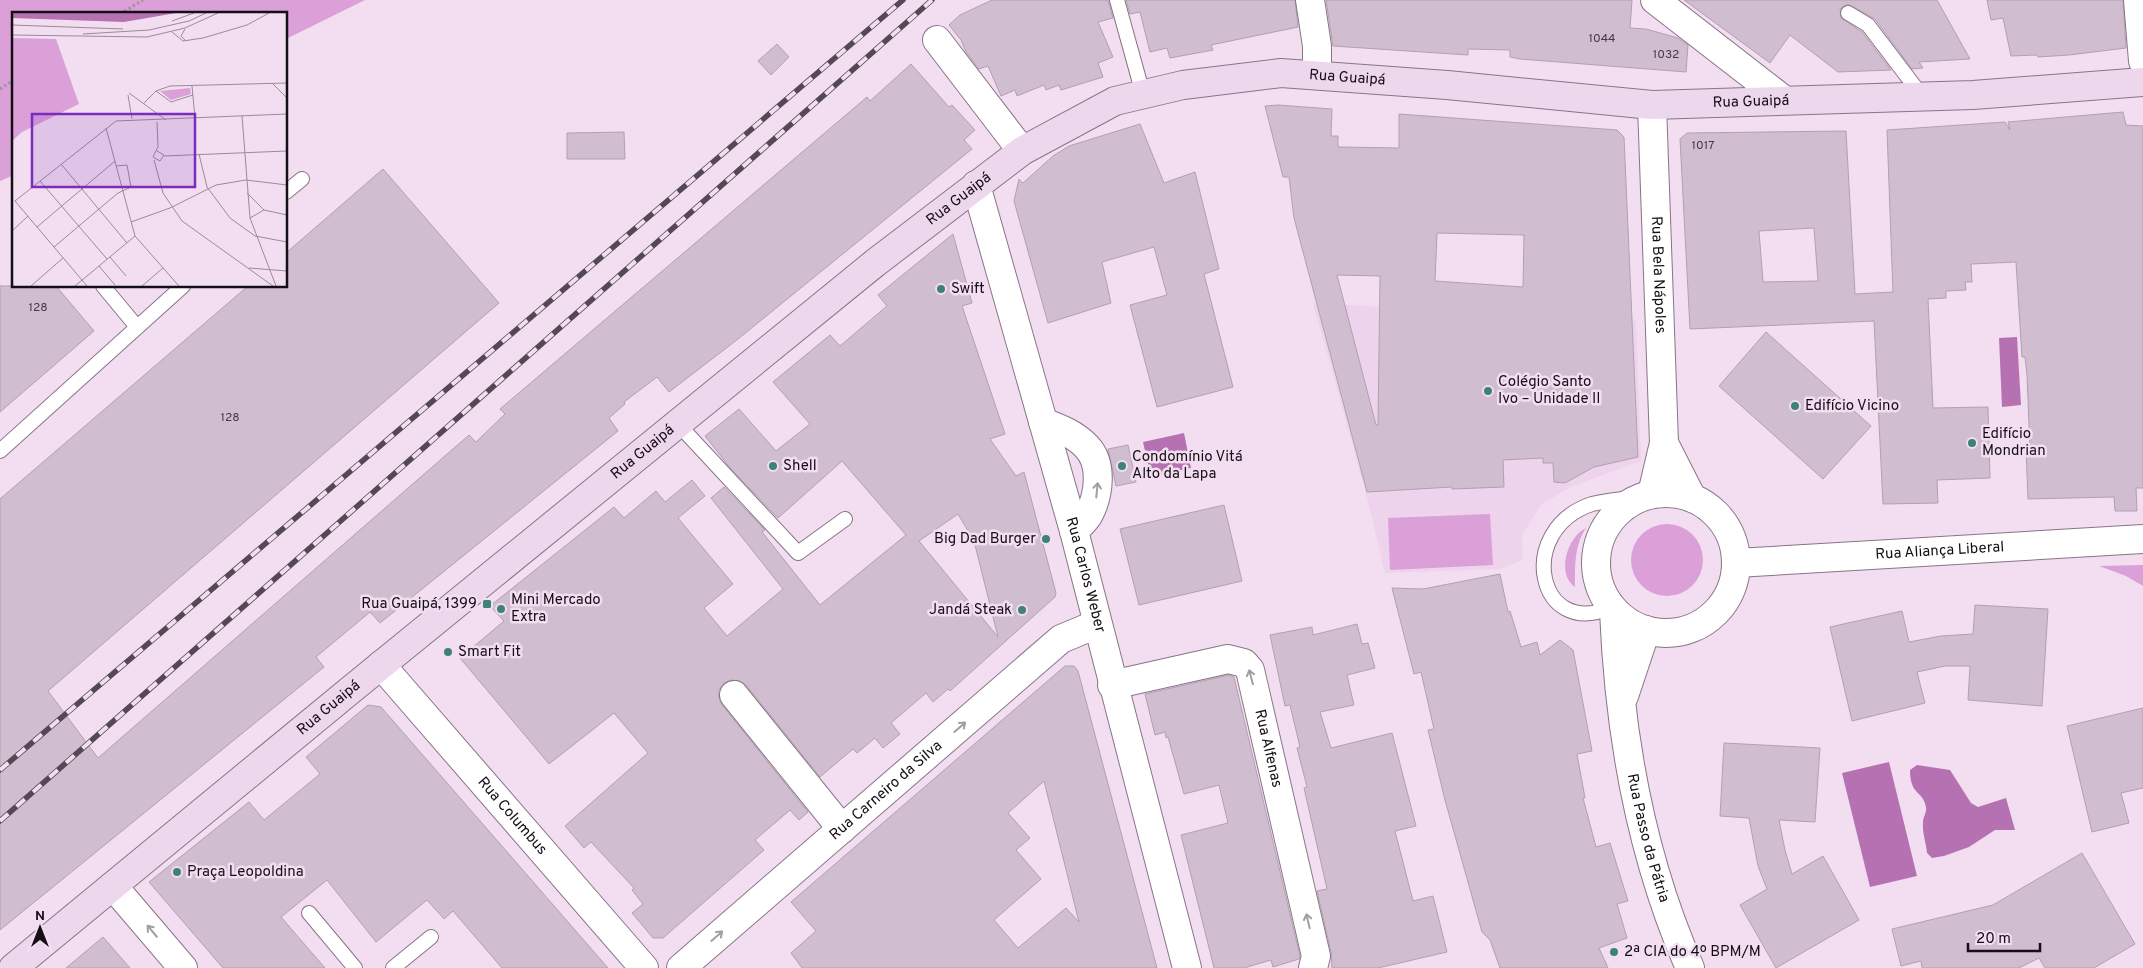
<svg xmlns="http://www.w3.org/2000/svg" width="2143" height="968" viewBox="0 0 2143 968" font-family="Overpass,sans-serif">
<style>
.built{fill:#edd3eb}
.green{fill:#daa0d7}
.water{fill:#b671b3}
.building{fill:#d0bdcf;stroke:#b29fb1;fill-rule:evenodd}
.lines{fill:none;stroke-linecap:round;stroke-linejoin:round}
.lane-casing{stroke:#877586;stroke-width:16}
.street-casing{stroke:#877586;stroke-width:30}
.secondary-casing{stroke:#877586;stroke-width:30}
.path{stroke:#a393a1;stroke-width:3;stroke-dasharray:2.5 2.5;stroke-linecap:butt}
.lane{stroke:#fff;stroke-width:14}
.street{stroke:#fff;stroke-width:28}
.secondary{stroke:#edd7ec;stroke-width:28}
.rail-casing{stroke:#544952;stroke-width:5.5}
.rail{stroke:#f2def0;stroke-width:4;stroke-dasharray:11;stroke-linecap:butt}
.oneway{stroke:#a19fa1}
.poi-dot{fill:#3f8274;stroke:#f2def0;stroke-width:2}
.labels{text-anchor:middle;dominant-baseline:central;stroke-width:5;stroke-linejoin:round;paint-order:stroke}
.number-label{font-size:12px;fill:#443a43}
.street-label{font-size:15px;fill:#150e14;stroke:#f2def0}
.poi-label{font-size:15px;fill:#150e14;stroke:#f2def0;text-anchor:start}
.inset-road{fill:none;stroke:#9a8b98;stroke-width:1}
.view{fill:#7b2cbf;fill-opacity:0.15;stroke:#7b2cbf;stroke-width:2.5}
.inset-edge{fill:none;stroke:#150e14;stroke-width:2.5}
</style>
<rect width="100%" height="100%" fill="#f2def0"/>
<polygon class="built" points="1313,303 1636,321 1641,461 1568,488 1541,505 1522,535 1523,560 1501,569 1385,573 1367,497"/>
<g class="green">
<polygon points="0,0 365,0 286,39 286,14 14,14 14,175 0,181"/>
<polygon points="1490,514 1493,565 1390,570 1388,518"/>
<circle cx="1667" cy="560" r="36"/>
<path d="M1586,528c-12,17 -11,40 -11,59 -19,-13 -8,-50 11,-59z"/>
<polygon points="2143,565 2143,586 2126,576 2099,566"/>
</g>
<g class="water">
<polygon points="2017,337 2021,405 2002,407 1999,338"/>
<polygon points="1184,433 1191,468 1151,477 1143,442"/>
<polygon points="1889,762 1917,876 1870,887 1842,773"/>
<path d="M1917,765l33,5 21,33 7,4 28,-9 9,32h-20l-26,17 -25,9 -12,2 -5,-5c-1,-10 -5,-21 -4,-31 0,-5 4,-10 3,-15 -3,-17 -16,-11 -16,-37z"/>
</g>
<g class="building">
<polygon points="992,0 1108,0 1113,18 1098,22 1113,57 1098,63 1103,77 1061,90 1059,85 1046,90 1044,85 1017,96 1015,90 1001,96 988,66 979,69 966,52 961,40 949,25 960,15"/>
<polygon points="1126,0 1295,0 1298,27 1211,45 1213,50 1170,58 1167,48 1150,52 1140,12 1130,14"/>
<polygon points="1326,0 1632,0 1630,28 1646,29 1678,38 1688,45 1686,72 1520,59 1510,57 1510,50 1468,49 1468,55 1333,46"/>
<polygon points="1684,0 1937,0 1970,59 1919,62 1923,68 1912,69 1875,19 1848,4 1840,9 1841,18 1862,32 1891,70 1838,72 1790,35 1770,63"/>
<polygon points="1987,0 2123,0 2126,48 2069,55 2038,57 2037,55 2011,56 2003,18 1991,20"/>
<polygon points="777,44 789,57 771,75 758,61"/>
<polygon points="911,64 949,107 952,105 975,130 964,140 972,149 738,339 669,392 657,377 624,402 625,404 609,418 618,431 380,623 370,612 316,657 324,667 0,930 0,499 248,286 286,286 286,253 383,169 499,303 48,691 98,758 469,435 476,442 505,414 500,409 867,97 870,101"/>
<path d="M1278,105l54,4 -1,27h7v11l61,1v-34l218,16 7,7 14,320 -44,10 -29,16 -11,-1 -1,-19h-10v-5l-40,2 1,27 -52,2v-2l-85,5 -73,-274 -5,-41h-6l-18,-71zM1437,233l87,2 -1,52 -88,-6zM1337,275l43,1 -2,149h-2z"/>
<path d="M2123,112l3,13 17,1v362h-7l1,23h-22l-1,-14 -86,2 -2,-50h4l-3,-74 -2,-18h-3l-6,-95 -45,2 1,18h-7l1,8 -20,1v7l-18,1 5,109 55,-1 2,71 -53,2 1,23 -55,1 -9,-183 -184,8 -10,-190 7,-6 159,-2 9,163 38,-2 -6,-162 118,-8 5,8 -2,-8zM1814,228l4,53 -55,1 -4,-51z"/>
<polygon points="1140,124 1164,183 1195,172 1219,269 1204,274 1233,387 1157,407 1130,305 1167,295 1154,247 1102,262 1111,303 1048,323 1014,201 1019,179 1023,183 1053,156 1069,146"/>
<polygon points="624,132 625,159 567,159 567,133"/>
<path d="M953,234l19,69 -10,3 43,128 -15,5 26,37 8,-4 32,121 -1,4 -105,94 -2,-2 -15,13 -7,-9 -35,30 9,11 -17,14 -8,-10 -18,15 -4,-4 -33,28 -74,-92 -6,-4 -8,-1 -8,3 -5,7v7l3,8 86,107 -9,8 -9,-10 -35,30 9,10 -101,88h-10l-21,-25 11,-9 -11,-14 2,-2 -43,-46 -7,6 -19,-22 83,-73 -34,-40 -65,51 -89,-106 44,-37 -14,-15 124,-99 10,11 32,-27 9,11 27,-22 13,16 -27,22 55,66 -29,24 23,28 56,-47 -72,-91 13,-11 41,43 -3,2 58,73 86,-70 -64,-74 -64,57 -47,-49 -26,-33 34,-27 37,42 34,-27 -37,-42 57,-47 10,11 47,-40 -9,-11zM958,514l16,27 24,96 -79,-96z"/>
<polygon points="0,286 56,286 94,331 0,412"/>
<polygon points="1766,332 1871,426 1823,479 1719,386"/>
<polygon points="1128,445 1136,482 1116,486 1108,449"/>
<polygon points="1224,505 1242,581 1139,605 1120,529"/>
<polygon points="1500,574 1508,612 1510,611 1521,647 1537,642 1540,655 1560,640 1573,650 1592,751 1577,754 1585,798 1583,798 1596,847 1610,843 1628,901 1617,904 1627,938 1599,948 1608,968 1500,968 1490,940 1482,932 1445,800 1428,730 1434,729 1421,672 1414,674 1392,588 1423,589"/>
<polygon points="1975,605 2048,609 2042,706 1968,700 1970,666 1945,666 1917,672 1925,703 1852,721 1830,627 1902,611 1909,642 1941,636 1973,634"/>
<polygon points="1357,624 1362,644 1368,643 1375,668 1347,675 1354,705 1320,712 1331,748 1392,733 1416,826 1395,831 1413,901 1433,896 1447,952 1378,968 1332,968 1331,952 1317,891 1327,889 1304,788 1307,787 1297,748 1300,747 1290,705 1285,706 1270,635 1312,627 1313,635"/>
<path d="M1065,666h9l4,5 79,297h-355l-11,-15 25,-22 -25,-29zM1044,781l35,141 -13,-14 -48,40 -24,-28 47,-41 -25,-29 14,-12 -22,-25z"/>
<polygon points="1229,675 1234,677 1300,956 1299,959 1273,967 1271,960 1244,968 1214,968 1181,835 1228,823 1219,785 1184,794 1168,737 1166,738 1165,732 1155,735 1145,694"/>
<polygon points="368,705 381,707 608,968 502,968 453,911 444,919 427,900 376,942 327,880 281,917 325,968 223,968 149,882 249,802 264,820 320,774 306,757"/>
<polygon points="2143,708 2143,788 2121,793 2129,823 2092,832 2067,726"/>
<polygon points="1724,743 1820,748 1815,822 1779,820 1785,850 1792,874 1823,856 1859,920 1776,968 1740,905 1767,889 1758,866 1749,818 1720,816"/>
<polygon points="2082,853 2135,944 2094,968 2045,968 2039,958 2019,968 1922,968 1921,961 1901,966 1892,929 1993,905"/>
<polygon points="103,937 130,968 66,968"/>
</g>
<g class="lines">
<g class="lane-casing">
<g id="lane">
<polyline points="1117,0 1143,94"/>
<polyline points="1848,13 1868,25 1922,96"/>
<polyline points="286,192 302,179"/>
<polyline points="103,286 137,327"/>
<polyline points="678,424 798,553 845,519"/>
<polyline points="0,451 183,286"/>
<path d="M1611,607c-73,34 -97,-77 -19,-103 16,-4 34,-5 50,-7"/>
<polyline points="309,913 355,968"/>
<polyline points="393,968 431,937"/>
</g>
</g>
<g class="street-casing">
<g id="street">
<polyline points="1310,0 1317,46 1317,75"/>
<polyline points="1655,0 1784,100"/>
<polyline points="2138,0 2143,61"/>
<polyline points="937,40 1022,151"/>
<path id="s1" d="M1652,105l12,338 -12,51"/>
<path id="s2" d="M976,185l98,346 113,437"/>
<path d="M1043,422c16,6 32,12 44,25 16,17 12,48 2,67 -3,6 -10,12 -15,17"/>
<polyline points="1664,443 1692,498"/>
<circle cx="1666" cy="563" r="70"/>
<path id="s3" d="M1736,563l407,-24"/>
<path id="s4" d="M1614,611c5,121 27,246 76,357"/>
<path id="s5" d="M381,665l263,303"/>
<path id="s6" d="M1112,685l116,-26 16,4 6,7 66,286 -3,12"/>
<polyline points="734,695 842,829"/>
<polyline points="1624,696 1646,630"/>
<polyline points="113,886 183,968"/>
<path id="s7" d="M681,968l380,-329 36,-15"/>
</g>
</g>
<g class="secondary-casing">
<g id="secondary">
<path id="s8" d="M13,968l340,-280 522,-425 147,-112 93,-50 68,-16 98,-12 166,12 205,20 321,-10 170,-13"/>
</g>
</g>
<g class="path">
<polyline points="120,14 143,0"/>
<polyline points="0,89 14,80"/>
</g>
<use href="#lane" class="lane"/>
<use href="#street" class="street"/>
<use href="#secondary" class="secondary"/>
<g class="rail-casing">
<g id="rail">
<polyline points="0,770 903,0"/>
<polyline points="0,821 932,0"/>
</g>
</g>
<use href="#rail" class="rail"/>
</g>
<defs><path id="oneway-shaft" d="M-6 0H5M1.5-3L5.5 0L1.5 3" fill="none" stroke-width="1.6" stroke-linecap="round" stroke-linejoin="round" transform="scale(1.25)"/></defs>
<g class="oneway">
<use href="#oneway-shaft" transform="translate(1097 490) rotate(-84)"/>
<use href="#oneway-shaft" transform="translate(1251 677) rotate(-105)"/>
<use href="#oneway-shaft" transform="translate(960 727) rotate(-41)"/>
<use href="#oneway-shaft" transform="translate(1308 921) rotate(-103)"/>
<use href="#oneway-shaft" transform="translate(152 931) rotate(-130)"/>
<use href="#oneway-shaft" transform="translate(717 936) rotate(-41)"/>
</g>
<g class="poi-dot">
<circle cx="941" cy="289" r="5"/>
<circle cx="1488" cy="391" r="5"/>
<circle cx="1795" cy="406" r="5"/>
<circle cx="1972" cy="443" r="5"/>
<circle cx="773" cy="466" r="5"/>
<circle cx="1122" cy="466" r="5"/>
<circle cx="1046" cy="539" r="5"/>
<rect x="482" y="599" width="10" height="10" rx="2.5"/>
<circle cx="501" cy="609" r="5"/>
<circle cx="1022" cy="610" r="5"/>
<circle cx="448" cy="652" r="5"/>
<circle cx="177" cy="872" r="5"/>
<circle cx="1614" cy="952" r="5"/>
</g>
<g class="labels">
<g class="number-label">
<text x="1602" y="39">1044</text>
<text x="1666" y="55">1032</text>
<text x="1703" y="146">1017</text>
<text x="38" y="308">128</text>
<text x="230" y="418">128</text>
</g>
<g class="street-label">
<text stroke="none"><textPath href="#s8" startOffset="1639">Rua Guaipá</textPath></text>
<text stroke="none"><textPath href="#s8" startOffset="2044">Rua Guaipá</textPath></text>
<text stroke="none"><textPath href="#s8" startOffset="1219">Rua Guaipá</textPath></text>
<text stroke="none"><textPath href="#s1" startOffset="170">Rua Bela Nápoles</textPath></text>
<text stroke="none"><textPath href="#s8" startOffset="814">Rua Guaipá</textPath></text>
<text stroke="none"><textPath href="#s3" startOffset="204">Rua Aliança Liberal</textPath></text>
<text stroke="none"><textPath href="#s2" startOffset="405">Rua Carlos Weber</textPath></text>
<text stroke="none"><textPath href="#s8" startOffset="409">Rua Guaipá</textPath></text>
<text stroke="none"><textPath href="#s6" startOffset="225">Rua Alfenas</textPath></text>
<text stroke="none"><textPath href="#s7" startOffset="271">Rua Carneiro da Silva</textPath></text>
<text stroke="none"><textPath href="#s5" startOffset="200">Rua Columbus</textPath></text>
<text stroke="none"><textPath href="#s4" startOffset="230">Rua Passo da Pátria</textPath></text>
</g>
<g class="poi-label">
<text x="951" y="289">Swift</text>
<text x="1498" y="382">Colégio Santo<tspan x="1498" dy="17">Ivo – Unidade II</tspan></text>
<text x="1805" y="406">Edifício Vicino</text>
<text x="1982" y="434">Edifício<tspan x="1982" dy="17">Mondrian</tspan></text>
<text x="1132" y="457">Condomínio Vitá<tspan x="1132" dy="17">Alto da Lapa</tspan></text>
<text x="783" y="466">Shell</text>
<text x="1036" y="539" text-anchor="end">Big Dad Burger</text>
<text x="511" y="600">Mini Mercado<tspan x="511" dy="17">Extra</tspan></text>
<text x="477" y="604" text-anchor="end">Rua Guaipá, 1399</text>
<text x="1012" y="610" text-anchor="end">Jandá Steak</text>
<text x="458" y="652">Smart Fit</text>
<text x="187" y="872">Praça Leopoldina</text>
<text x="1624" y="952">2ª CIA do 4º BPM/M</text>
</g>
</g>
<g transform="translate(12 12)">
<rect width="275" height="275" fill="#f2def0"/>
<path d="M0,26l44,1 23,65 -57,28 -10,9zM178,76l1,6 -20,6 -11,-9z" fill="#daa0d7"/>
<path d="M0,1h164l-52,9 -112,-4z" fill="#b671b3"/>
<path class="inset-road" d="M160,9l22,-8M0,13l111,4M173,17l-4,7 5,5M160,20l11,9 20,-3 44,-13 22,-12M71,22l66,-4 40,-9 17,-8M0,23l135,2 38,-9 33,-15M261,72l14,14M180,74l3,32M144,79l15,11 22,-7M117,81l37,27M116,83l4,24M132,91l12,-12 14,-5 117,-3M230,104l8,102 26,68M145,110l1,25 -5,10 7,4 4,-6 -7,-4M94,116l29,108 44,50M187,142l8,33 23,31 25,18 32,6M152,144l123,-5M142,148l9,33 19,28 91,65M49,152l66,79M28,169l67,78M235,181l17,17 23,5M238,206l14,-8M119,210l39,-14 46,-23 30,-5 41,5M25,215l78,-66M0,219l16,-15M42,235l64,-54 13,-6 -4,-22 -11,1M98,245l16,19M87,254l16,19M237,256l38,3M19,274l32,-28M63,274l60,-50M75,274l-72,-85 101,-80 171,-7M130,274l21,-18"/>
<path class="view" d="M20,102h163v73h-163z"/>
<rect width="275" height="275" class="inset-edge"/>
</g>
<g transform="translate(40 928)" stroke="#f2def0" stroke-width="4" paint-order="stroke">
<path d="M0-4L9 19L0 12L-9 19Z" fill="#150e14"/>
<text y="-8" font-size="14" font-weight="bold" text-anchor="middle" fill="#150e14">N</text>
</g>
<path d="M1968 943v8h72v-8" fill="none" stroke="#150e14" stroke-width="2.5"/>
<text x="1976" y="943" font-size="15" fill="#150e14" stroke="#f2def0" stroke-width="4" paint-order="stroke">20 m</text>
</svg>
